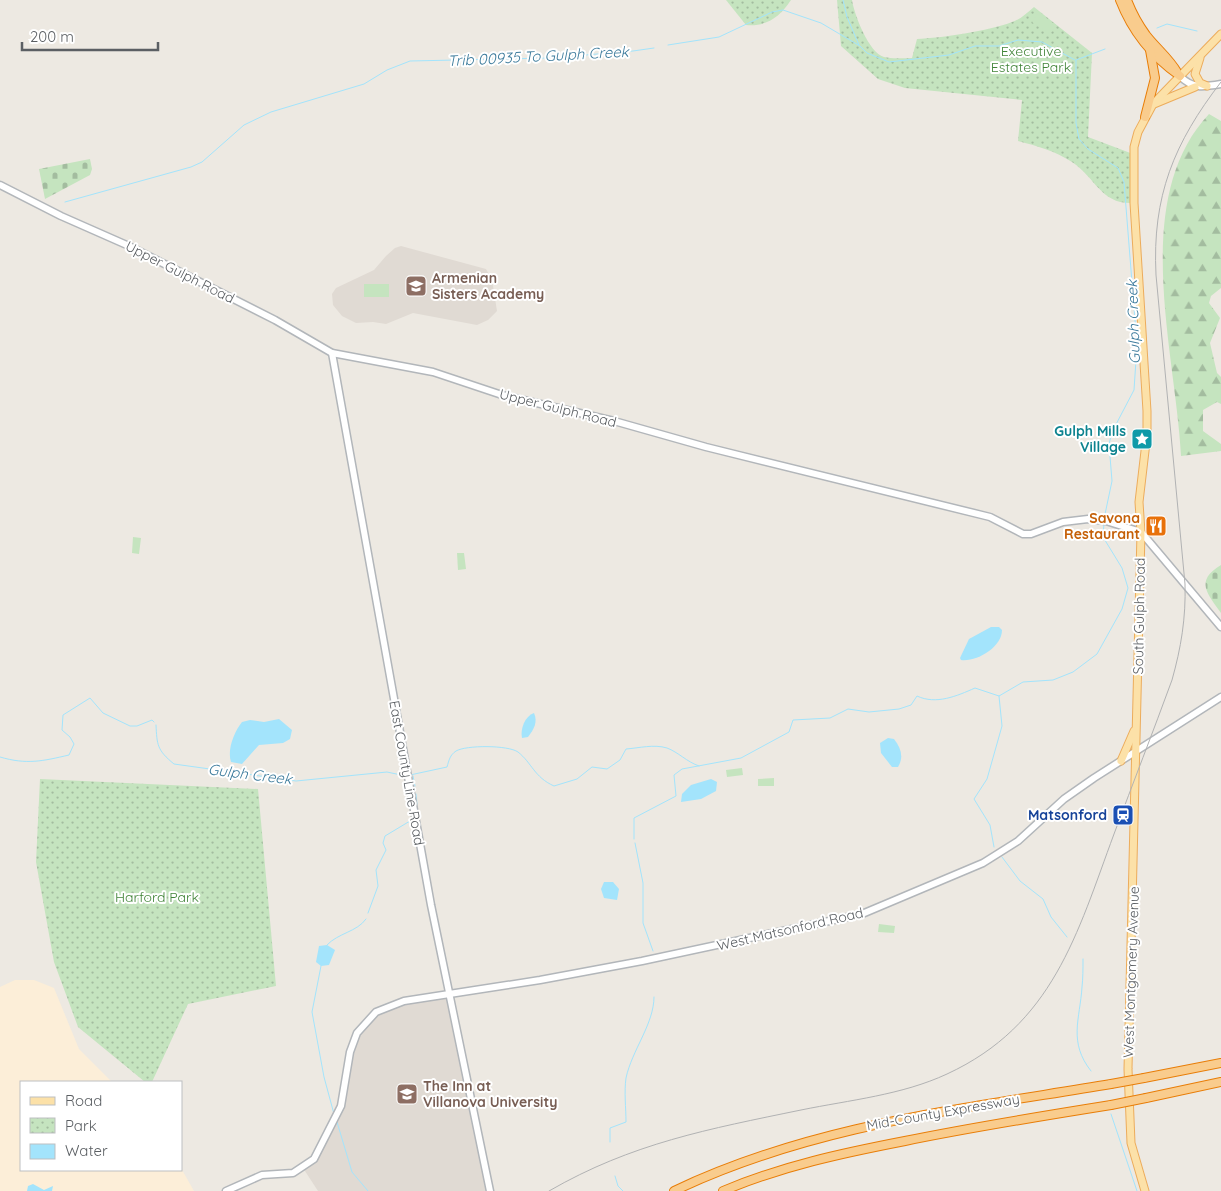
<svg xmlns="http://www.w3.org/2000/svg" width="1221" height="1191" viewBox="0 0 1221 1191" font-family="Quicksand,sans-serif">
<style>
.commercial{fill:#fceed8}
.education{fill:#e0dad3}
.forest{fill:url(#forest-firs)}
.cemetery{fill:url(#cemetery-stones)}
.park{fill:url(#park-dots)}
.pitch{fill:#c5e4bf}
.water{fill:#a3e4fc}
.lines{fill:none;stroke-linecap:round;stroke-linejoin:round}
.stream{stroke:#a3e4fc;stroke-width:1}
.secondary-casing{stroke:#b2b6ba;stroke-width:9}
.primary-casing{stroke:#ecac5c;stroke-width:9}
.highway-casing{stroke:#e87d07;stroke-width:10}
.secondary{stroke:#fff;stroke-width:6}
.primary{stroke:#fce1a8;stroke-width:7}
.highway{stroke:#f9cc8d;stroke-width:8}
.tram{stroke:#b1b2b3;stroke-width:1}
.highway-bridge-casing{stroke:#e87d07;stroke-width:10;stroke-linecap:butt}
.highway-bridge{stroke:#f9cc8d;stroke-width:8}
.labels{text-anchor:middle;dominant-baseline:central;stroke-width:4;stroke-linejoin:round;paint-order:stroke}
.park-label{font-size:14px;fill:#418438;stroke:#fff}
.street-label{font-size:14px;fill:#5b5f63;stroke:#fff}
.education-label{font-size:14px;font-weight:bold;fill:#785e54;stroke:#fff;text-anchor:start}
.culture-label{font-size:14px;font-weight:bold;fill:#0d838f;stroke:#fff;text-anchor:end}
.food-label{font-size:14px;font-weight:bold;fill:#c56008;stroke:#fff;text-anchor:end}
.transit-label{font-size:14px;font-weight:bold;fill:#164399;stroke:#fff;text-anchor:end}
.water-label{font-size:15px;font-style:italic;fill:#3c7b9c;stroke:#fff}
</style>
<defs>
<pattern id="forest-firs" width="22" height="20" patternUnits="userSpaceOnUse" patternTransform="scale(1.25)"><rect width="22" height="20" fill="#c5e4bf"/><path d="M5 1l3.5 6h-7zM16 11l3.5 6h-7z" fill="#a3bc9f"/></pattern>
<pattern id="cemetery-stones" width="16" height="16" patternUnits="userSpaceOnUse" patternTransform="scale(1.25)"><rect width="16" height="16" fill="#c5e4bf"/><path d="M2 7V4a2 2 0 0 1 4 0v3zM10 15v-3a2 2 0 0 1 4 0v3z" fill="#a3bc9f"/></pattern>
<pattern id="park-dots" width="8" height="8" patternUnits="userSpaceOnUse" patternTransform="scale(1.25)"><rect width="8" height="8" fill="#c5e4bf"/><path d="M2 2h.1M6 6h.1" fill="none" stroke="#a3bc9f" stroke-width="1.8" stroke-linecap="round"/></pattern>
</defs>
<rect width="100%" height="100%" fill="#ede9e2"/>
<polygon class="commercial" points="15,980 34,980 54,988 79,1049 112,1082 21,1082 21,1170 181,1168 194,1191 0,1191 0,987"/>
<g class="education">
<polygon points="401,246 486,269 492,280 497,311 488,320 477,325 413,313 386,324 373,322 356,323 342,316 333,305 332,294 336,288 374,270 386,256 395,248"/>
<polygon points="450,995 490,1191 318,1191 303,1168 306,1166 341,1106 353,1041 383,1008"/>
</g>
<path class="forest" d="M1209,114l12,7v167l-10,8 -2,7 11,15 -10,25 7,30 4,4v27l-4,-2 -14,8v21l18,13v7l-40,5c-5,-103 -52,-257 28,-342z"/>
<g class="cemetery">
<polygon points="90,159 92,169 90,175 45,199 39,169"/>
<path d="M1221,565v48c-13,-19 -27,-32 0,-48z"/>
</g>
<g class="park">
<path d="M726,0h65c-11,17 -25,27 -45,25z"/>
<path d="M837,0h15c2,14 17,53 32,57 8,2 19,1 28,1l5,-19c24,-1 72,-8 95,-17 9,-3 15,-9 22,-15l58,46 -4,84 45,17 1,49c-33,2 -38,-25 -62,-41 -17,-11 -35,-16 -54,-21l4,-41 -117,-12 -27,-9 -37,-33z"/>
<polygon points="40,779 258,789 276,986 188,1004 152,1082 145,1082 78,1027 54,962 36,862"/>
</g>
<g class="pitch">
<polygon points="1038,13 1056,25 1050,34 1032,22"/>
<polygon points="1060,58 1061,72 1041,73 1040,59"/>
<rect x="364" y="284" width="25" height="13"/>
<polygon points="133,537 141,538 139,554 132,553"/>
<polygon points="457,553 464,553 466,569 458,570"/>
<polygon points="742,768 743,775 727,777 726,770"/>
<polygon points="774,778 774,786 758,786 758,779"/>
<polygon points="879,924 895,926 894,933 878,932"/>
</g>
<g class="water">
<path d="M991,627h8l3,3c0,17 -25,32 -41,30l-1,-2 9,-19z"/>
<path d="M534,713c4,9 0,16 -6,24l-6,1c-2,-9 3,-22 12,-25z"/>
<path d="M279,719l13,11 -2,9 -7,4 -24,2 -17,19 -11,-2c-4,-12 3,-30 11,-40l8,-2 14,2z"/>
<path d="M888,738l6,1c7,9 10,18 4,28h-6l-11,-14 -1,-10z"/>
<polygon points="711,779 717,782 716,791 701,799 681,802 682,794 691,785"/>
<polygon points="604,882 613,882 619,889 617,900 604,898 601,889"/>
<polygon points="327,945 335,950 329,965 321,966 316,962 319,946"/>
<polygon points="33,1184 44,1190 53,1186 52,1191 27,1191 28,1186"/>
</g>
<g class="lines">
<g class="stream">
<polyline points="843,0 847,17 859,45"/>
<polyline points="1157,28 1167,24 1197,31"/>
<polyline points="668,45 719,37 772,12 783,10 821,23 860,46 867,53 889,62 949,55 975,46 999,46 1018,40 1042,42 1075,60"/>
<polyline points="65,202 191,167 202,162 244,125 271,112 364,84 387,70 410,61 550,58 633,51 654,48"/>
<polyline points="1104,519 1112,481 1109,444 1112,432 1134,390 1137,345 1124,182 1118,168 1088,149 1079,139 1076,123 1076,60 1105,49"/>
<path d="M156,725c1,20 1,25 18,39l122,17 91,-9 14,3"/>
<path d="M0,757c27,8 43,4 69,-2l5,-11 -4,-7 -8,-7 1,-15 27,-17 13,15 27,13h7l15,-6 2,2"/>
<path d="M410,775l37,-8c2,-7 3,-12 9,-16 10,-6 52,-6 62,1 14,11 16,25 36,34l23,-7 15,-12 15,2 13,-9 6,-11c13,-1 28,-5 41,-1 11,4 20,14 32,18"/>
<polyline points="413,776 415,786"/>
<polyline points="416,794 417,804"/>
<path d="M634,839v-21l42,-22 -2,-21 8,-6 59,-11 48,-26 4,-12 37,-2 18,-9 21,3 30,-3 12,-4 6,-9c19,9 40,0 58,-8l24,8 24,-14 30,-2 20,-8 24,-18 25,-45 6,-21 -6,-20 -19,-31 1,-14"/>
<polyline points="635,843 643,883 643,923 653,951"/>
<polyline points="994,847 990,825 974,799 987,779 1002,726 999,696"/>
<polyline points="1002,857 1020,881 1043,899 1051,917 1067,937"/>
<polyline points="368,913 378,886 376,870 386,850 383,843 385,836 410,821"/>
<path d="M327,945c11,-12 30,-13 39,-26"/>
<path d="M1083,959c0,10 0,19 -1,28 -2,32 -14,55 9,84"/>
<polyline points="321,966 312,1012 324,1077 334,1114"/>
<polyline points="1111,1114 1137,1191"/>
<polyline points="337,1122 352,1172 368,1191"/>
<path d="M610,1142v-14l16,-6c0,-14 -2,-30 0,-44 6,-28 28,-54 28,-81"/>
<polyline points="615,1176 618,1186 623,1191"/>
</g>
<g class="secondary-casing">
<g id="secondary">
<path d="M1180,76c12,13 24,11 41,8"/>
<polyline points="0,185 61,216 129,246 275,320 332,353 433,372 502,395 614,421 706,447 990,517 1023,534 1031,534 1063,522 1088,519 1106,521 1141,532 1221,627"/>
<polyline points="332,353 431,905 490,1191"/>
<polyline points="226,1191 262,1175 293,1173 314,1159 341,1106 350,1052 357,1033 376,1012 404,1001 540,980 642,961 862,914 983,863 1018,841 1064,799 1094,778 1221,697"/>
</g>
</g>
<g class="primary-casing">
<g id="primary">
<polyline points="1200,58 1195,74 1200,83 1207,86"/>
<polyline points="1154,104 1195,87"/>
<polyline points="1121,761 1134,731"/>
<polyline points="1145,1191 1131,1143 1128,1069 1141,532 1139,502 1147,434 1147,411 1134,203 1134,147 1138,132 1153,104 1221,34"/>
</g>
</g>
<g class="highway-casing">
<g id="highway">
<path d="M1120,0c12,31 33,57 60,76"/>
<path d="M1127,0c5,13 11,24 19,35 10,13 23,23 31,37"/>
<polyline points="1145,117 1155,78 1150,50"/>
<polyline points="1144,1078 1221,1063"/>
<polyline points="1146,1098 1221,1082"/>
<path d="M674,1191c138,-66 288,-82 437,-107"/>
<path d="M723,1191c59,-25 120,-38 182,-50 68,-14 137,-25 206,-36"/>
</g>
</g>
<use href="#secondary" class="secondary"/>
<use href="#primary" class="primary"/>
<use href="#highway" class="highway"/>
<path class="tram" d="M549,1191c83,-48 160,-62 252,-81 49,-10 101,-15 146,-36 106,-49 130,-140 167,-240 19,-51 39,-102 58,-154 9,-32 14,-62 13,-96l-29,-309c-4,-79 18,-132 65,-193"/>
<g class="highway-bridge-casing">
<g id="highway-bridge">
<polyline points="1111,1084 1144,1078"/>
<polyline points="1111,1105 1146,1098"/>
</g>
</g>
<use href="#highway-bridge" class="highway-bridge"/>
</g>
<defs>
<g id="school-square" transform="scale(1.125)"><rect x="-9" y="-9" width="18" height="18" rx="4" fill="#8d6e63" stroke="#fff"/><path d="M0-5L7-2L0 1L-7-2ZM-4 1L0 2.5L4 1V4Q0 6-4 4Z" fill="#fff"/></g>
<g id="sight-square" transform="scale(1.125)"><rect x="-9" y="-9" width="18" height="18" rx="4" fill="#0f9aa8" stroke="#fff"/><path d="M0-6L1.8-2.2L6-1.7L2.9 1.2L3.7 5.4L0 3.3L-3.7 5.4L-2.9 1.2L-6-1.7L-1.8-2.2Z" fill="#fff"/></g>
<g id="restaurant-square" transform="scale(1.125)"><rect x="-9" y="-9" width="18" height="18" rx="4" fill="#e8710a" stroke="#fff"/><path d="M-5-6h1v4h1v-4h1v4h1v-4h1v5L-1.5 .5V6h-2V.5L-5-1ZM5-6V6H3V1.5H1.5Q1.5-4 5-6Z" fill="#fff"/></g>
<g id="station-square" transform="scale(1.125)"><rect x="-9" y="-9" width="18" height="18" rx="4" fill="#1a4fb4" stroke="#fff"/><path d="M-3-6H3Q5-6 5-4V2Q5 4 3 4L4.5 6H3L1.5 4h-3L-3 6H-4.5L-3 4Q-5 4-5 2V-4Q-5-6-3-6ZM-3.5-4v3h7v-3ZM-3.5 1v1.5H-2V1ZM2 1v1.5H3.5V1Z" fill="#fff"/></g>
<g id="university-square" transform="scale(1.125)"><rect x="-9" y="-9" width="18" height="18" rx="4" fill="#8d6e63" stroke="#fff"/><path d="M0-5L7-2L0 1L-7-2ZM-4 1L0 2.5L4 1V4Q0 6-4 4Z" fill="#fff"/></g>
</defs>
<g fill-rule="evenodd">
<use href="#school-square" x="416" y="286"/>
<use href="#sight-square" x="1142" y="439"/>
<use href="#restaurant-square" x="1156" y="526"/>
<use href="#station-square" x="1123" y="815"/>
<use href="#university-square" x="407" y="1094"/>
</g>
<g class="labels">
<g class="park-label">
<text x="1031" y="51">Executive<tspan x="1031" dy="16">Estates Park</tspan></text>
<text x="157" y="897">Harford Park</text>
</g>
<g class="street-label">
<text transform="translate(180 272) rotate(27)">Upper Gulph Road</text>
<text transform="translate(558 408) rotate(14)">Upper Gulph Road</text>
<text transform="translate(1139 616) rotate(-89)">South Gulph Road</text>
<text transform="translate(407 773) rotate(80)">East County Line Road</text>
<text transform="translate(790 929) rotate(-13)">West Matsonford Road</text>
<text transform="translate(1131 972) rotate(-88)">West Montgomery Avenue</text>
<text transform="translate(943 1112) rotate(-10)">Mid-County Expressway</text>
</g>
<g class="education-label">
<text x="432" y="278">Armenian<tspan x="432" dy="16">Sisters Academy</tspan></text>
<text x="423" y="1086">The Inn at<tspan x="423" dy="16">Villanova University</tspan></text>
</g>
<g class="culture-label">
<text x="1126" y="431">Gulph Mills<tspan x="1126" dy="16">Village</tspan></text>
</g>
<g class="food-label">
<text x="1140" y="518">Savona<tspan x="1140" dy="16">Restaurant</tspan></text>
</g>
<g class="transit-label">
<text x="1107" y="815">Matsonford</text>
</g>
<g class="water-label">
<text transform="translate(538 56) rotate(-3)">Trib 00935 To Gulph Creek</text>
<text transform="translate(1133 322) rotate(-92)">Gulph Creek</text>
<text transform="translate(250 774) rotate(7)">Gulph Creek</text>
</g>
</g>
<rect x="20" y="1081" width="162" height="90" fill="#ffffff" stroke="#bdbfc1"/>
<rect x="30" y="1097" width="25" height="8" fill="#fce1a8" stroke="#bdbfc1"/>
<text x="65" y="1106" font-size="15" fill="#5b5f63">Road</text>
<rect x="30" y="1118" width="25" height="15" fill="url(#park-dots)" stroke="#bdbfc1"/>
<text x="65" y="1131" font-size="15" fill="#5b5f63">Park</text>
<rect x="30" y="1144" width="25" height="15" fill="#a3e4fc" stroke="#bdbfc1"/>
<text x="65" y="1156" font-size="15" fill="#5b5f63">Water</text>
<path d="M22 42v8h136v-8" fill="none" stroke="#5b5f63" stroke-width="2.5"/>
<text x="30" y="42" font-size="15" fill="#5b5f63" stroke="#ffffff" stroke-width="4" paint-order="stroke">200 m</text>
</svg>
